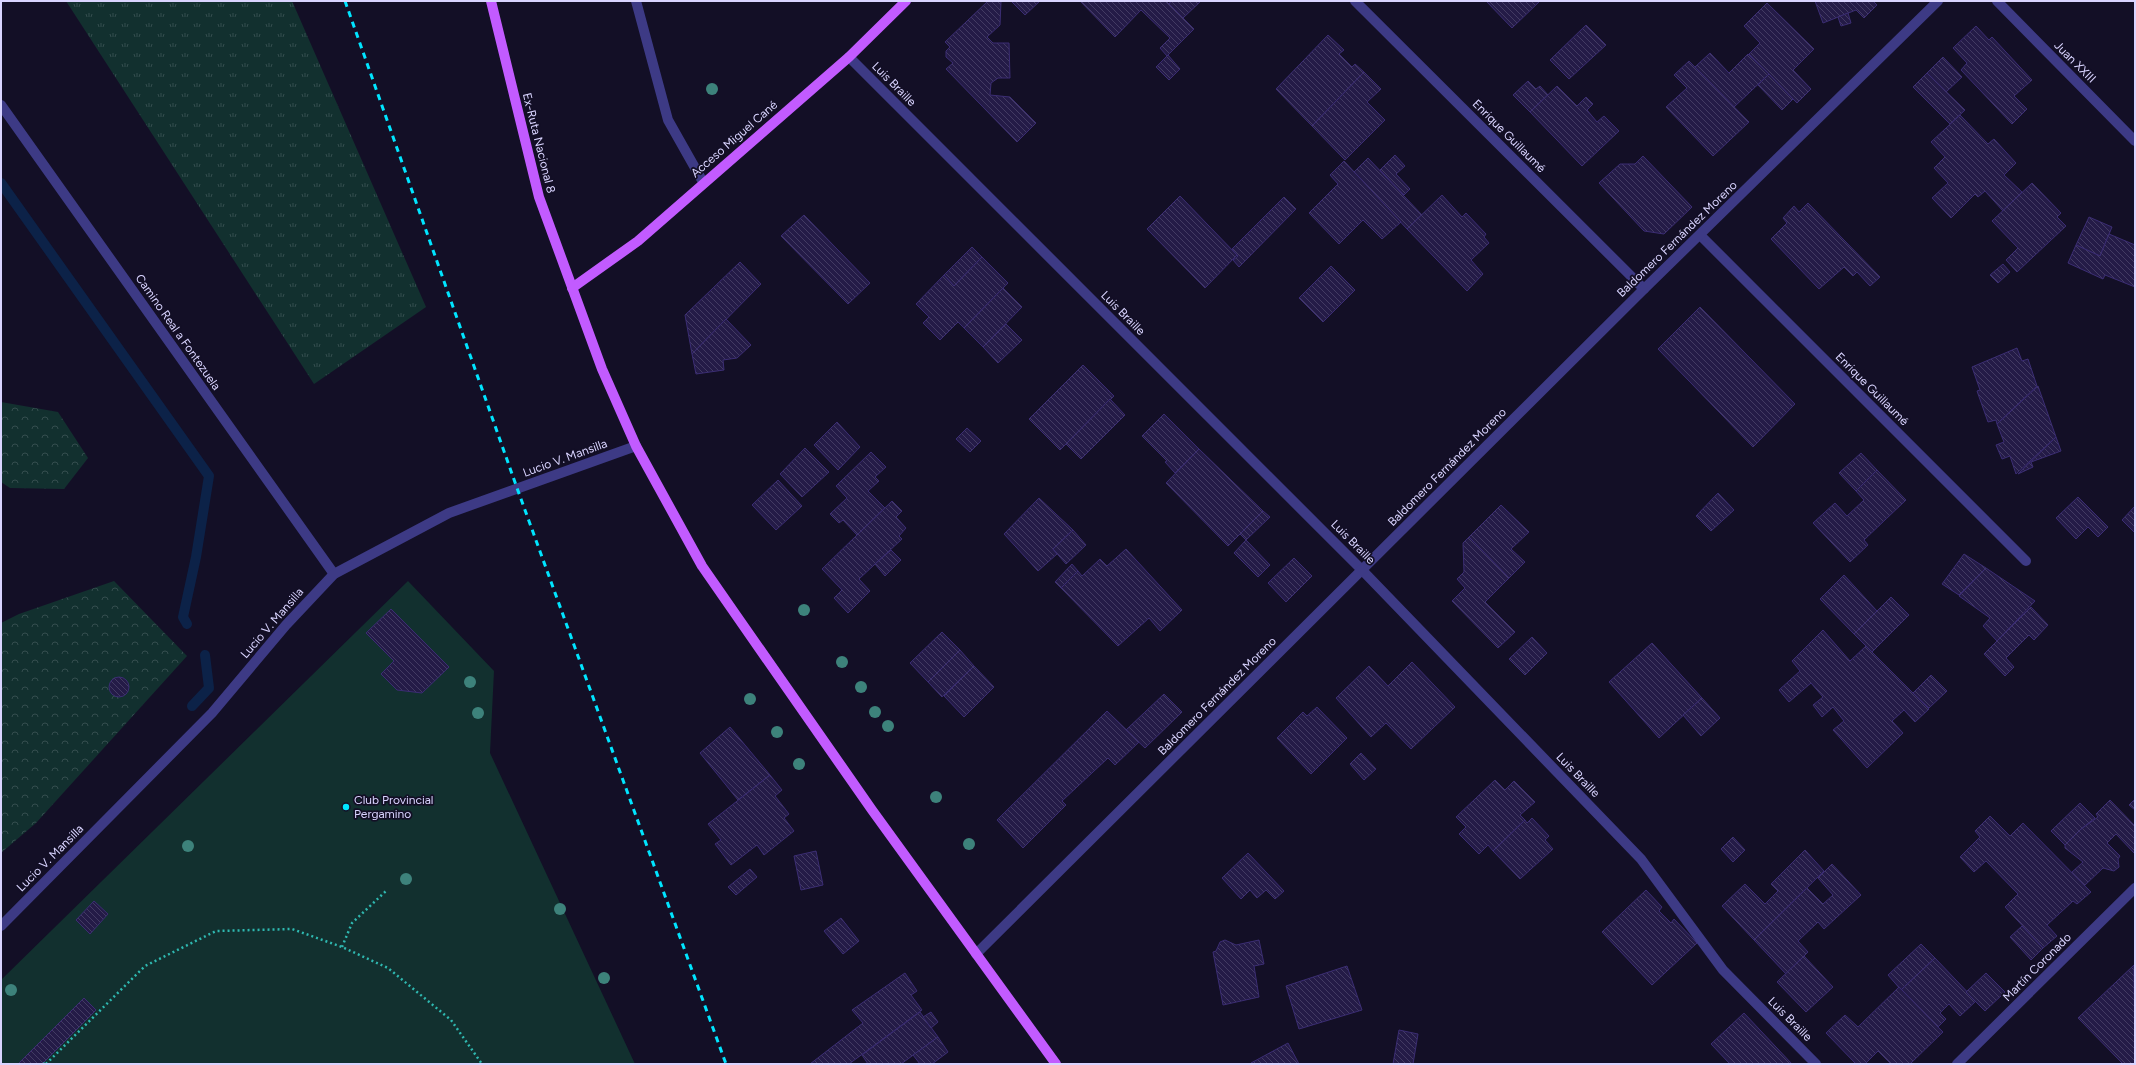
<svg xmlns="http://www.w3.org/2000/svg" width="2136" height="1065" viewBox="0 0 2136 1065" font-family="Figtree,sans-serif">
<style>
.grass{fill:url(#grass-tufts)}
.forest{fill:url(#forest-crowns)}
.park{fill:#12302f}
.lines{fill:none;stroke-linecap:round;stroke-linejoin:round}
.stream{stroke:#0c2248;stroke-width:10}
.building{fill:url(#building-back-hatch);stroke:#3b2d73}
.path{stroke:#2fb8b0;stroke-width:2.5;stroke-dasharray:2 3;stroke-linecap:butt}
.minor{stroke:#3d3a85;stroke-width:10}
.major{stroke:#c25bff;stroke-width:10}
.rail{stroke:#00e5ff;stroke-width:3;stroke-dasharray:6 5;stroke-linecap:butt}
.tree{fill:#3d827b}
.poi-dot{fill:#00e5ff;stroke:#130f26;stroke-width:1.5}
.labels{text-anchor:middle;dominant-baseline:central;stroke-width:3.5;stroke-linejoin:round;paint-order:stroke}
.street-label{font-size:12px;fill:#d9d4ff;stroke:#130f26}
.poi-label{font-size:12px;fill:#d9d4ff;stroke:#130f26;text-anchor:start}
</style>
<defs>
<pattern id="grass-tufts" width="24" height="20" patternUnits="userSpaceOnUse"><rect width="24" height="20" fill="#12302f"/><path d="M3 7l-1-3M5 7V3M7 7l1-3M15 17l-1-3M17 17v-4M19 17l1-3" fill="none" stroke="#344d4e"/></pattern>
<pattern id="forest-crowns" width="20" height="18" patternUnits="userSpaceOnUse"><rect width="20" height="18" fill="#12302f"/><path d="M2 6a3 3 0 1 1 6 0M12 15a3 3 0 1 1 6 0" fill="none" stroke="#344d4e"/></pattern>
<pattern id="building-back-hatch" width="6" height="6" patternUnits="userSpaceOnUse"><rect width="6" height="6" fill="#241b47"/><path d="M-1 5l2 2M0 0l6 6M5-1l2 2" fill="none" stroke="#433b63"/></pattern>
</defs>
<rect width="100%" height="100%" fill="#130f26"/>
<polygon class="grass" points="66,1 292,1 426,307 314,384"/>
<g class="forest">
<polygon points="1,402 58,412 88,458 64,489 10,488 1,482"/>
<polygon points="114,581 187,656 36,823 1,853 1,623 19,614"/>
</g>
<polygon class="park" points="408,581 494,671 490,753 635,1064 1,1064 1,980"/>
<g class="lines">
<g class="stream">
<polyline points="1,183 209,476 196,557 183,617 187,624"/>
<polyline points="192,706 209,688 205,655"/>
</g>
</g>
<g class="building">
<polygon points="988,1 1001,1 1000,25 987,37 993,43 1009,43 1010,78 998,78 991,83 990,95 1010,97 1036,123 1017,142 946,69 953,63 946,57 946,51 950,47 945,42"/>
<polygon points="1011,1 1040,1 1025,15"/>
<polygon points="1080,1 1166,1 1194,29 1167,56 1160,48 1170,38 1141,10 1115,37"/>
<polygon points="1171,1 1201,1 1183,18 1169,4"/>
<polygon points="1486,1 1540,1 1512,28"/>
<polygon points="1815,1 1873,1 1877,5 1864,18 1856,10 1823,23"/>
<polygon points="1767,3 1814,49 1793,70 1811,89 1797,103 1749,54 1760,43 1744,26"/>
<polygon points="1848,13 1851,23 1841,26 1838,17"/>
<polygon points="1586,25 1606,45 1569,79 1550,60"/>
<polygon points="1976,26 1989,40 1992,37 2032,80 2014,96 2027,109 2012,124 1961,70 1967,63 1953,48"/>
<polygon points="1328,35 1344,50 1339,54 1352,67 1355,64 1364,72 1312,126 1276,89"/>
<polygon points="1710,53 1729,73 1748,54 1769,74 1734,107 1695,67"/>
<polygon points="1168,55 1180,69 1169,80 1156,67"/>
<polygon points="1943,57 1962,77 1946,92 1927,73"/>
<polygon points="1689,61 1749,122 1713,156 1666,107 1687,88 1674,75"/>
<polygon points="1364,72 1381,89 1367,102 1385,120 1345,160 1312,126"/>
<polygon points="1927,73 1965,110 1950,124 1913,87"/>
<polygon points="1769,74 1793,99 1782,110 1758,85"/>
<polygon points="1528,81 1536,89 1540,86 1548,95 1530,112 1513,95"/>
<polygon points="1557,86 1577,106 1586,97 1593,104 1587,110 1597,122 1604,116 1619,131 1582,166 1530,112"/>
<polygon points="1960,115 1988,144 1994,139 2016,163 2004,175 2022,192 2003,211 1985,191 1978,197 1975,194 1951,218 1932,198 1948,183 1934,168 1945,157 1931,142"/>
<polygon points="1395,155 1405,166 1396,174 1410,189 1404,195 1380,170"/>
<polygon points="1643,156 1692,207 1664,234 1644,231 1599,183 1620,164 1635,164"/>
<polygon points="1368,158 1422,215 1407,229 1354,172"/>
<polygon points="1344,161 1401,222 1382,239 1363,220 1339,244 1309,213 1338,184 1330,175"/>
<polygon points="2032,183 2061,213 2057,217 2066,226 2017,272 2006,260 2018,248 1992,221"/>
<polygon points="1442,195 1462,217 1466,213 1486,234 1484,237 1489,243 1471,260 1483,274 1467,291 1407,229"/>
<polygon points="1180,196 1237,255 1205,288 1147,229"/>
<polygon points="1284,197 1296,209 1239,267 1233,260 1238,256 1232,249"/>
<polygon points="1808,203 1880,277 1870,286 1857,272 1853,276 1844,267 1819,289 1771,239 1787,223 1783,218 1794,206 1799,212"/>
<polygon points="804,215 870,283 848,304 781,236"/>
<polygon points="2089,217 2112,227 2100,256 2076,245"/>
<polygon points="2109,234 2135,245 2135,287 2105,275 2103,279 2068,263 2076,245 2100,256"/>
<polygon points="972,247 982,257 954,286 944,275"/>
<polygon points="982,257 1008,283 964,328 958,322 940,340 923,323 929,317 916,304 944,275 954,286"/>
<polygon points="740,262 761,284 692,354 685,315"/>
<polygon points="2003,264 2010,272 1998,283 1990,275"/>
<polygon points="1331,266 1355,290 1323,322 1299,298"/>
<polygon points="1003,288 1022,307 983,347 964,328"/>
<polygon points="1700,307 1795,404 1753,447 1658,349"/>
<polygon points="726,319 751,345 737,358 723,360 724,370 696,374 692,354"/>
<polygon points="1006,324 1022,340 998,363 983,347"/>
<polygon points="2017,348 2022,361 2028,359 2037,386 1997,424 1996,420 1988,422 1977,391 1980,390 1972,367"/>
<polygon points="1083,365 1114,396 1060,450 1029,419"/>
<polygon points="2038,386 2056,437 2016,474 2010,456 2002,459 1996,445 2004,442 1997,424"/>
<polygon points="1110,399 1125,415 1081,459 1066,444"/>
<polygon points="1164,414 1199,449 1175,473 1165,462 1167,461 1142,436"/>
<polygon points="837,422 860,447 838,470 814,445"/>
<polygon points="967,428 981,441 970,452 956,439"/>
<polygon points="2056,437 2061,451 2031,462 2033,467 2018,474"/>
<polygon points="805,448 829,472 802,497 780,474"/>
<polygon points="1199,449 1263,511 1228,546 1166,483"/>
<polygon points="871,452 886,467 875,477 879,481 868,491 885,508 857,535 843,520 839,523 830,514 847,498 836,486"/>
<polygon points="1861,453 1877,470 1856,491 1839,473"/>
<polygon points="1877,470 1906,500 1864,540 1868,545 1850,562 1813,523 1835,503 1847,516 1864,500 1856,491"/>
<polygon points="778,480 802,506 776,530 752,505"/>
<polygon points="1718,493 1734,510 1711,531 1696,516"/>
<polygon points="2078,497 2108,527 2098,537 2088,527 2076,539 2056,518"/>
<polygon points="1039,498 1073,530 1053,549 1057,554 1038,571 1004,534"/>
<polygon points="892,501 902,511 896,517 906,528 899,536 902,539 859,579 870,591 848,613 834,598 842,590 822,569"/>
<polygon points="1501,505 1529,532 1511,549 1525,562 1509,578 1469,537"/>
<polygon points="2135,506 2135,533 2122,520"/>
<polygon points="1263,511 1270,517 1246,540 1240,534"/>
<polygon points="1073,530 1086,545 1066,564 1053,549"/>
<polygon points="1469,537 1509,578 1485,602 1515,632 1498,648 1452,601 1465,588 1457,579 1464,572 1463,543"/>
<polygon points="1246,540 1270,565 1258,577 1234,553"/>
<polygon points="1126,549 1182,610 1160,631 1149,618 1118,646 1061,588 1078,571 1082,576 1100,559 1107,566"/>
<polygon points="891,550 901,560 885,576 875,564"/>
<polygon points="1964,554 1986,568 1959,595 1942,584"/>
<polygon points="1294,558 1312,576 1286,602 1268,583"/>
<polygon points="1072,564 1078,571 1061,588 1055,582"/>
<polygon points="1986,568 2035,601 1997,641 1983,626 1990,618 1959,596"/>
<polygon points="1844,575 1877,611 1854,634 1820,599"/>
<polygon points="1891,597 1909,615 1872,652 1854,634"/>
<polygon points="2031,607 2048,625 2034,640 2029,635 2006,658 2014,667 2005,676 1984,654"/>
<polygon points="391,609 449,667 422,693 397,690 381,674 394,661 366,633"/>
<polygon points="1823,630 1850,661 1866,646 1929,709 1915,722 1904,710 1892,721 1903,733 1867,768 1833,730 1844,721 1833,707 1822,717 1813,705 1823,697 1811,683 1789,702 1779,690 1800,671 1792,661"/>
<polygon points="942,632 960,650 928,682 910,663"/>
<polygon points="1532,637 1547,653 1525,675 1509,659"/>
<polygon points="1652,643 1702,698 1659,738 1609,682"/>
<polygon points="960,650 974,666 942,697 928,682"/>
<polygon points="1412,662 1455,707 1411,749 1386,723 1371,737 1336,698 1369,666 1388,686"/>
<polygon points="974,666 994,687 964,717 944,696"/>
<polygon points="1931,675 1947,691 1929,708 1913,693"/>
<circle cx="119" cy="687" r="10"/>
<polygon points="1164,694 1182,712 1145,748 1126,730"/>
<polygon points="1702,698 1720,718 1701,736 1683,715"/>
<polygon points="1317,707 1347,738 1311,774 1277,738 1303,712 1307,716"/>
<polygon points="1107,711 1139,742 1115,765 1108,758 1062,801 1066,805 1023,848 997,820"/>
<polygon points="730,727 770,775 738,800 700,753"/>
<polygon points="1361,753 1376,769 1364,780 1350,764"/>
<polygon points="770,775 782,790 775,796 789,814 784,818 794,831 764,855 757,845 731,865 715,844 721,840 708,824"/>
<polygon points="1495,780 1505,790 1514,781 1535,802 1520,815 1525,820 1493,851 1488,845 1479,854 1459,834 1466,827 1456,817"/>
<polygon points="2135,799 2135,810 2129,805"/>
<polygon points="2110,800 2135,826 2135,854 2116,834 2107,843 2120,856 2118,859 2119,867 2114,871 2103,868 2084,886 2071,873 2083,862 2065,848 2065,845 2081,829 2098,817 2096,814"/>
<polygon points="2080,803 2095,818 2081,829 2065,845 2051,831"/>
<polygon points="1990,816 2010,836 2023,823 2091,892 2077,904 2073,901 2047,925 2057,936 2043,948 2005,907 2018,894 1986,861 1974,872 1960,857 1980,837 1975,831"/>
<polygon points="1532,818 1549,836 1545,840 1553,849 1520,879 1493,851 1525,820 1527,823"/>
<polygon points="1733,837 1745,850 1733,862 1721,849"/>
<polygon points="1805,850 1824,871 1754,940 1722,906 1745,884 1765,904 1778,891 1771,884"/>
<polygon points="816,851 823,885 801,890 794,856"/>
<polygon points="1248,853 1284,891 1275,899 1266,890 1257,898 1250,890 1241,899 1222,878"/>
<polygon points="1832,864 1861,895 1824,929 1818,922 1798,941 1808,952 1786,974 1754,940 1807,888 1823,904 1833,895 1818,878"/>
<polygon points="750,869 757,877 736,895 728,887"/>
<polygon points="1646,890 1662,907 1659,911 1671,923 1674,919 1697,943 1652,985 1602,932"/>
<polygon points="94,901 108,914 90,934 76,920"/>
<polygon points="841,918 859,941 843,954 824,931"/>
<polygon points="2022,926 2043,948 2031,960 2010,937"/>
<polygon points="1225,940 1236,945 1259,940 1264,964 1254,966 1259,997 1223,1005 1213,952 1216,951 1220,942"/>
<polygon points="1921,944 1935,958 1901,990 1888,975"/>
<polygon points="1804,956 1833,987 1806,1012 1777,982"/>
<polygon points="1935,958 1976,1001 1960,1016 1949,1004 1940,1013 1946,1019 1938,1027 1901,990"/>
<polygon points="2134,965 2135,1064 2123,1064 2078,1018"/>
<polygon points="1347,966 1362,1010 1299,1029 1286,986"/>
<polygon points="905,973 917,991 911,995 922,1010 849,1064 810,1064 863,1023 852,1010"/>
<polygon points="1986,973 2005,992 1985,1011 1966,992"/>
<polygon points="1899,987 1943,1032 1910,1064 1891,1064 1878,1051 1865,1064 1856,1064 1826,1033 1845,1015 1858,1027"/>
<polygon points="84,998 96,1010 42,1064 18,1064"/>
<polygon points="920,1012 938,1037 901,1064 868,1064 862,1055"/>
<polygon points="931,1012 938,1022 931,1028 923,1017"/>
<polygon points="1744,1013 1792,1064 1730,1064 1711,1044"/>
<polygon points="1399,1030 1418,1034 1413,1064 1393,1064"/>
<polygon points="938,1037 948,1052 932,1064 920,1064 913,1055"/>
<polygon points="1288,1043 1299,1064 1251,1064 1251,1063"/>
</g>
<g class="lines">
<g class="path">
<polyline points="342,947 352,923 386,891"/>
<polyline points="43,1063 44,1064"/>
<polyline points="46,1064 145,966 216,931 292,929 342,947 388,968 451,1020 482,1064"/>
</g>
<g class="minor">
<polyline points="636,1 668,120 703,182"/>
<polyline points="1355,1 1644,289"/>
<polyline points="1997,1 2135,141"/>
<polyline points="849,57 1362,570 1641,859 1723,970 1816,1064"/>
<polyline points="1,105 334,574"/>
<polyline points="1700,235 2026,561"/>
<polyline points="1,926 212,713 286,625 334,574 449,513 636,446"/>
<polyline points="976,954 1644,289 1938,1"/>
<polyline points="1957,1064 2135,888"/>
</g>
<g class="major">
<polyline points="491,1 539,197 602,369 636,446 702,566 736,615 872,810 1056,1064"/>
<polyline points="572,288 638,241 849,57 906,1"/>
</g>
<polyline class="rail" points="345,1 517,488 726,1064"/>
</g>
<g class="tree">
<circle cx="712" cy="89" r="6"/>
<circle cx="804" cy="610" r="6"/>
<circle cx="842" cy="662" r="6"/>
<circle cx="470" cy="682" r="6"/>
<circle cx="861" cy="687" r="6"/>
<circle cx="750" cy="699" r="6"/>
<circle cx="875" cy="712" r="6"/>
<circle cx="478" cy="713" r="6"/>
<circle cx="888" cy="726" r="6"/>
<circle cx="777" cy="732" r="6"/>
<circle cx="799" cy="764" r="6"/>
<circle cx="936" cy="797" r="6"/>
<circle cx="969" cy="844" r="6"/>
<circle cx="188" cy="846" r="6"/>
<circle cx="406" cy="879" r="6"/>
<circle cx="560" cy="909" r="6"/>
<circle cx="604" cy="978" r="6"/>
<circle cx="11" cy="990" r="6"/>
</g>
<circle class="poi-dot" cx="346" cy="807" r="4"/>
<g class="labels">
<g class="street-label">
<text transform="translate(2075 62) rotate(45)">Juan XXIII</text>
<text transform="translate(894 84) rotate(45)">Luis Braille</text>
<text transform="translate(1509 136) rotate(45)">Enrique Guillaumé</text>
<text transform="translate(734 139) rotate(-41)">Acceso Miguel Cané</text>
<text transform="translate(539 143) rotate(76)">Ex-Ruta Nacional 8</text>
<text transform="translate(1677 239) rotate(-44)">Baldomero Fernández Moreno</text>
<text transform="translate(1123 313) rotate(45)">Luis Braille</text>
<text transform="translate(178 332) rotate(55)">Camino Real a Fontezuela</text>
<text transform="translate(1872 389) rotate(45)">Enrique Guillaumé</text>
<text transform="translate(565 458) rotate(-20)">Lucio V. Mansilla</text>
<text transform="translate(1447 467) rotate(-45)">Baldomero Fernández Moreno</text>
<text transform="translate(1353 542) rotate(45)">Luis Braille</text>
<text transform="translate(272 623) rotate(-49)">Lucio V. Mansilla</text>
<text transform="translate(1217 696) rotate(-45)">Baldomero Fernández Moreno</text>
<text transform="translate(1578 775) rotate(46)">Luis Braille</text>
<text transform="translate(50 858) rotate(-45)">Lucio V. Mansilla</text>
<text transform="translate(2037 967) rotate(-45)">Martín Coronado</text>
<text transform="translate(1790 1019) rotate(45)">Luis Braille</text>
</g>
<g class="poi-label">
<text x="354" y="800">Club Provincial<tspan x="354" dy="14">Pergamino</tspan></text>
</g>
</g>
<rect width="2136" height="1065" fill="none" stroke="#d9d4ff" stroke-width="4"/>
</svg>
